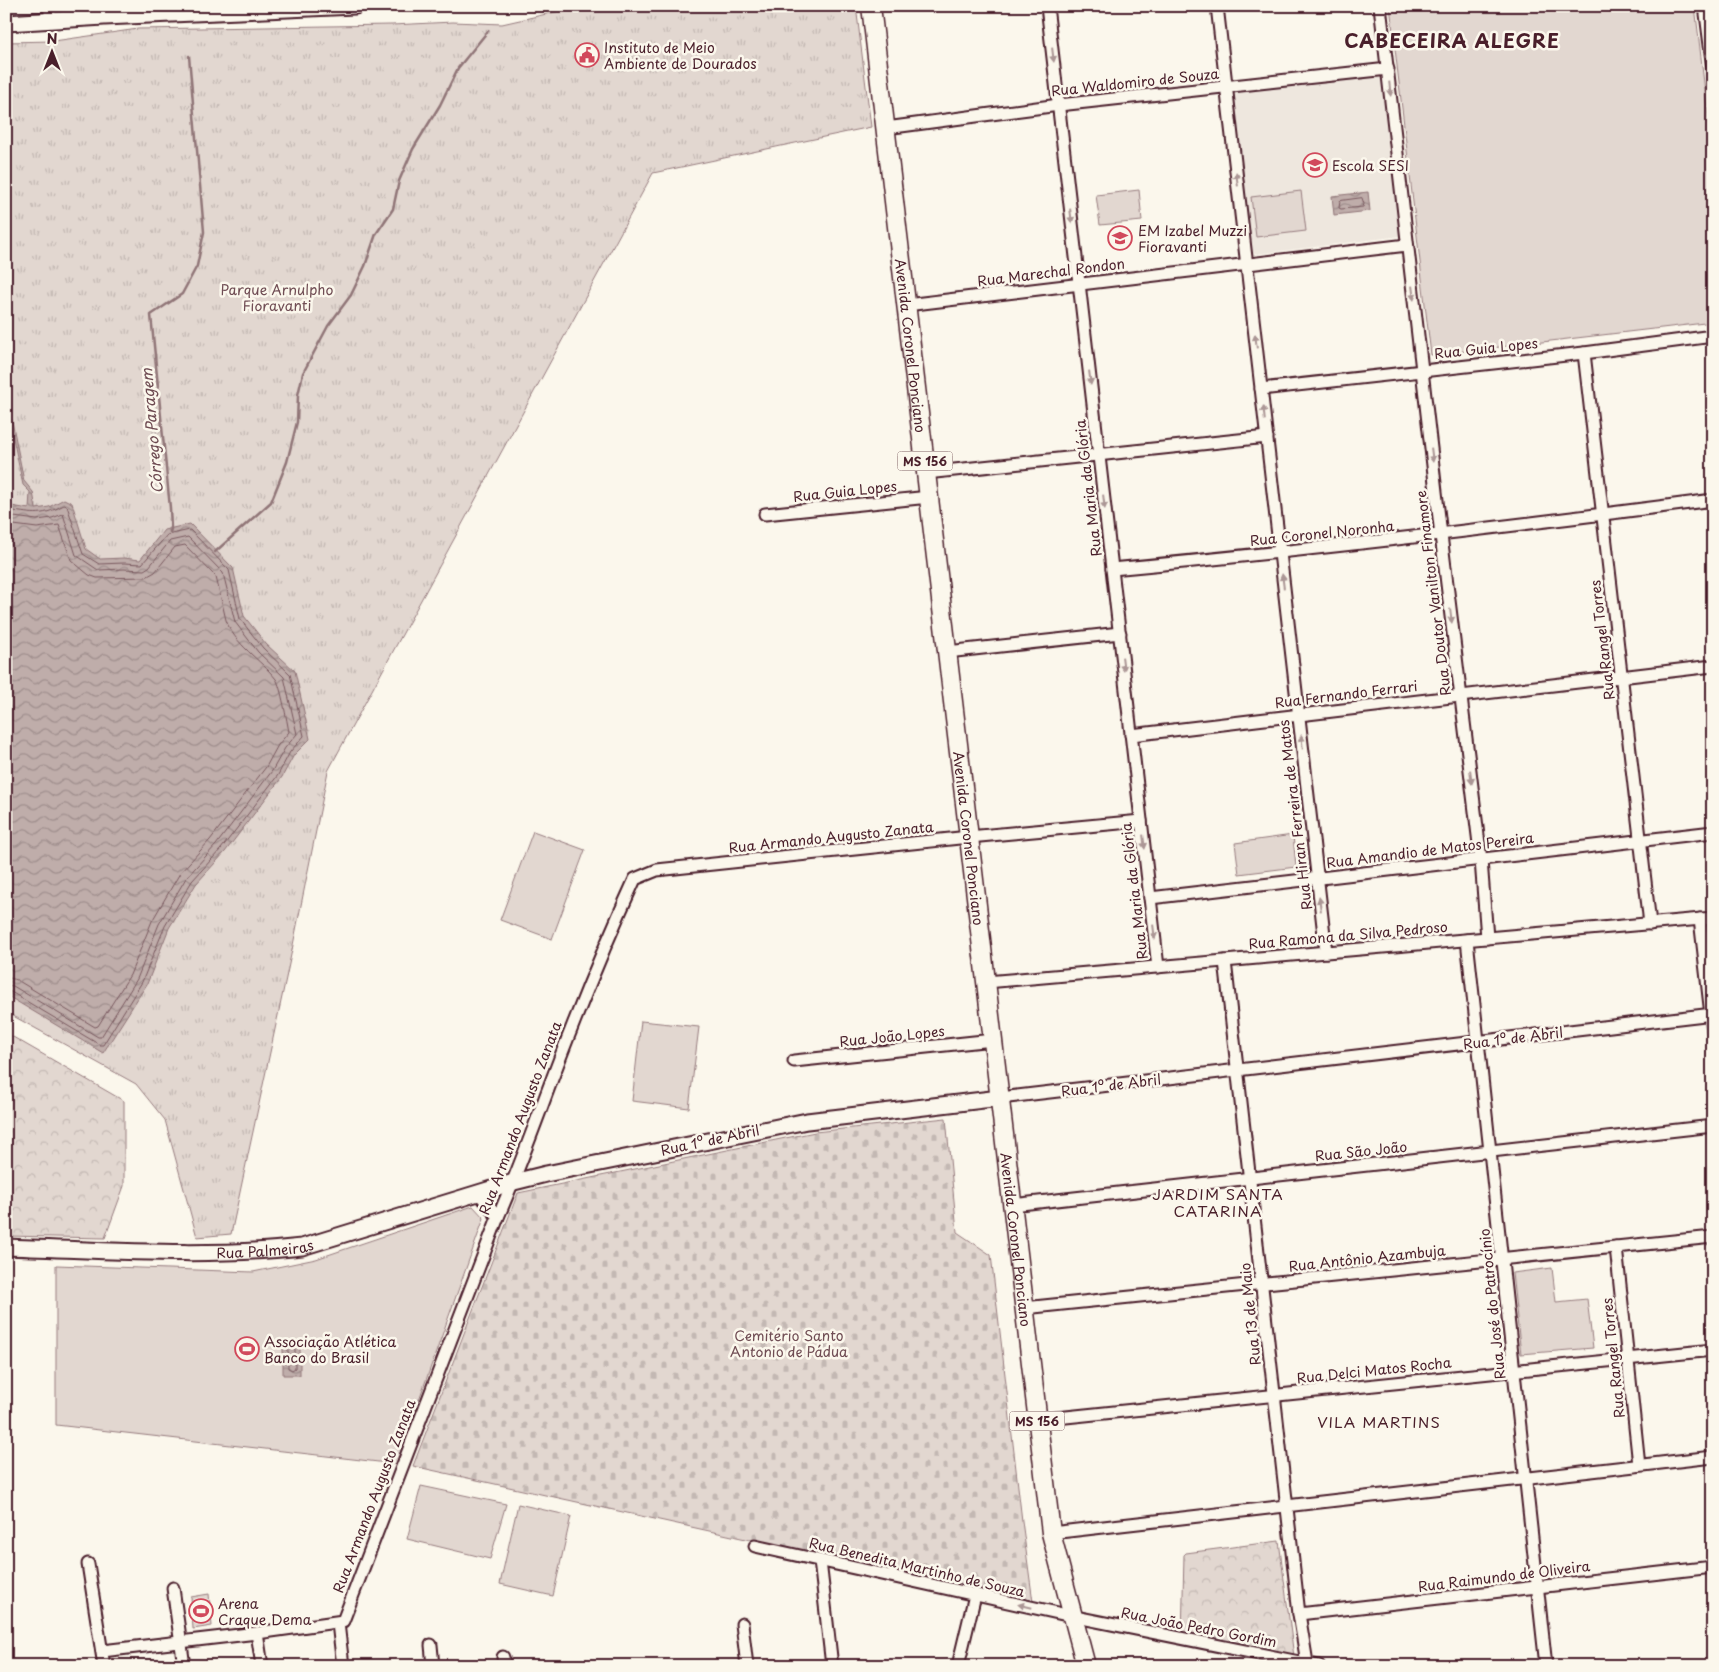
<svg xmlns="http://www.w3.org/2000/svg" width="1719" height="1672" viewBox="0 0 1719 1672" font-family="'Playpen Sans',sans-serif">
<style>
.built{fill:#eee7de}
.grass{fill:#e2d7d0;stroke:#967b7e}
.forest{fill:url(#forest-crowns);stroke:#967b7e}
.cemetery{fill:url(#cemetery-stones);stroke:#967b7e}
.park{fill:url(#park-tufts);stroke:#967b7e}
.water{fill:url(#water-waves);stroke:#907477}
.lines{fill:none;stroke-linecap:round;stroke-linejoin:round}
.shore{stroke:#79585e;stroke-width:1}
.stream{stroke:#907477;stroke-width:2.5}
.street-casing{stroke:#4a1f2b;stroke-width:15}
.secondary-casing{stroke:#4a1f2b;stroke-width:19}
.primary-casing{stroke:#4a1f2b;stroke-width:21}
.street{stroke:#fbf7ec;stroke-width:11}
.secondary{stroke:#fbf7ec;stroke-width:15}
.primary{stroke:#fbf7ec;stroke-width:18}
.oneway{fill:#ab9695}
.labels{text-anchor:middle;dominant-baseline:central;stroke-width:5;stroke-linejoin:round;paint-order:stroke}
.shield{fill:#fbf7ec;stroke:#7f6065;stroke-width:1}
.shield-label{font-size:12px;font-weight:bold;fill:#4a1f2b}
.poi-label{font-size:14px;fill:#4a1f2b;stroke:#fbf7ec;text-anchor:start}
.street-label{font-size:14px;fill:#4a1f2b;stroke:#fbf7ec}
.park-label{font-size:14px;fill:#704d54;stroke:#fbf7ec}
.water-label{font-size:15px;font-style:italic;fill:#6d4a51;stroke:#fbf7ec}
.neighbourhood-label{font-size:15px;letter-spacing:1px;fill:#4a1f2b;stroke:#fbf7ec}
.district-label{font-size:19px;font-weight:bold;letter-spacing:1px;fill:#4a1f2b;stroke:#fbf7ec}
</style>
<defs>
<pattern id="forest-crowns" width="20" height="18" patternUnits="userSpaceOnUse" patternTransform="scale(1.25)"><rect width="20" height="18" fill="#e2d7d0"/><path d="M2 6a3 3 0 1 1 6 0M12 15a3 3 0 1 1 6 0" fill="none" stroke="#c3b8b3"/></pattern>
<pattern id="cemetery-stones" width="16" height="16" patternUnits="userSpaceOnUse" patternTransform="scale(1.25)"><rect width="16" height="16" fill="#e2d7d0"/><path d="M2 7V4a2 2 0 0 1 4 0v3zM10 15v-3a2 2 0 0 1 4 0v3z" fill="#c3b8b3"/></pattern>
<pattern id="park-tufts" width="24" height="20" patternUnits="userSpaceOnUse" patternTransform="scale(1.25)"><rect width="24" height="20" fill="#e2d7d0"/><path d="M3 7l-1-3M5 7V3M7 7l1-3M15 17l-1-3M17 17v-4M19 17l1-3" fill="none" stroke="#c3b8b3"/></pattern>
<pattern id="water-waves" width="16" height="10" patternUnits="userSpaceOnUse" patternTransform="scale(1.25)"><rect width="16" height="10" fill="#bfadaa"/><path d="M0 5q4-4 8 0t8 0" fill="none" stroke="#9d8c8b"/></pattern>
</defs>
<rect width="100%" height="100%" fill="#fbf7ec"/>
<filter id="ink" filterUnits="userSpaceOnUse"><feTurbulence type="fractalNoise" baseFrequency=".02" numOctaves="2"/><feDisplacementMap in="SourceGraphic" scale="10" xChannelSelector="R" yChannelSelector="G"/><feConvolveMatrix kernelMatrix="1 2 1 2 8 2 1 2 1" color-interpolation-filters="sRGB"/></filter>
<g filter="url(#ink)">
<polygon class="built" points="1380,72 1401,236 1249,255 1231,94"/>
<g class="grass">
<polygon points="60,6 184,6 69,12"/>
<polygon points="1390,6 1695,6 1713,160 1713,322 1431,355"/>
<polygon points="1139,190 1142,221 1100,225 1096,195"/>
<polygon points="1301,191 1306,231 1256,237 1251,197"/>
<polygon points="533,831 585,850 552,939 500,920"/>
<polygon points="1293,835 1296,867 1239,874 1235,843"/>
<polygon points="641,1021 699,1027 689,1108 632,1101"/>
<polygon points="473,1206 484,1218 396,1464 56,1425 56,1265 253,1272 316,1259"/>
<polygon points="1552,1268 1556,1302 1587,1299 1593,1348 1521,1354 1512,1273"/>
<polygon points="421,1486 506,1504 490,1559 407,1539"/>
<polygon points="518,1504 571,1516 553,1596 500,1584"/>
<polygon points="209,1594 212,1626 193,1629 191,1597"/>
</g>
<g class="forest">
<polygon points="6,1033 124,1101 124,1186 105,1238 6,1236"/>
<polygon points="1279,1541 1294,1657 1182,1638 1184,1555 1186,1553"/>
</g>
<polygon class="cemetery" points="946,1118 957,1232 991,1255 1022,1521 1033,1602 413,1466 518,1193 815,1132"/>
<polygon class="park" points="582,6 856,6 871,127 653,173 328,771 292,950 231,1234 197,1237 165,1120 136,1084 6,1012 6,42 54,41 138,29 392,25 453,22 502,24"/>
<g class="water">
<polygon points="1368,192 1370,211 1334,215 1332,196"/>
<polygon points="6,391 24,481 33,492 36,509 49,507 64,499 72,503 86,549 100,559 124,558 140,560 164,530 190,524 233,568 244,616 266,644 295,671 310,739 294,755 282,777 225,852 196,884 169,928 147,984 103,1053 6,995 6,505 29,509 30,492 23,485 6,405"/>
<polygon points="283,1341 300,1342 300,1375 283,1375"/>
</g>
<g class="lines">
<g class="shore">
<polygon points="1362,198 1364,204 1363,207 1341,209 1339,208 1340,201"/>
<path d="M6,510c26,3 33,8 58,-5l3,1 16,48 16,10 25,-1 18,1 25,-29 23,-5 39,40 11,49 23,29 27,26 14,62 -14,16 -12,23 -57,74 -29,32 -27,45 -23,56 -39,63h-3l-89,-53 -5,-1"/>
<polyline points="6,516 37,520 52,518 63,514 76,555 98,570 124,569 144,570 149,567 170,541 188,537 223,573 235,622 258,652 284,677 297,734 285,748 272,771 216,845 186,878 159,924 137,979 101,1037 98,1037 13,986 6,985"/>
<path d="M6,524l31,4 22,-3 12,35 18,15 8,3 49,-1 9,-5 20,-25 10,-2 31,32 10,43c8,24 35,40 50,59 5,7 11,43 13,53l-11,13 -12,22 -56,73 -30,33 -28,48 -22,54 -32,51 -3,1 -78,-47 -11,-3"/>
<polygon points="290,1347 293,1347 295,1349 295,1368 292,1370 288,1368 288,1349"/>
</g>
<g class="stream">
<polyline points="170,532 171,529 170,508 151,315 182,294 197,266 204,232 189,56"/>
<polyline points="215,552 271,502 287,462 297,422 298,395 303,373 328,326 351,295 365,266 376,234 393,209 399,181 413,149 440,105 458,68 488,31"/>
</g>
<g class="street-casing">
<g id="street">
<polyline points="49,6 51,19"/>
<polyline points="1047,6 1158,967"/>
<polyline points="1217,6 1326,952"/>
<polyline points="1380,6 1441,535 1481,860 1487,938"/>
<polyline points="1705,6 1713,69"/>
<polyline points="886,128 1059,105 1388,69"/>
<polyline points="906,305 1407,245"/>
<polyline points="1584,353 1650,924"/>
<polyline points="1261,389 1584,353 1713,336"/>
<polyline points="926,473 1267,437"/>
<polyline points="765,514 929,497"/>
<path d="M1112,569c201,-19 401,-43 601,-69"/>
<polyline points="947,652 1120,633"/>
<polyline points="1131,735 1713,666"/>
<polyline points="1150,898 1713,832"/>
<polyline points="1700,919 1713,1032"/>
<polyline points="1467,940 1546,1666"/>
<polyline points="1225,961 1299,1614 1307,1663"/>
<polyline points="986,982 1713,918"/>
<polyline points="794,1061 993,1040"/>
<polyline points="1000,1098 1713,1014"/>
<polyline points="479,1193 498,1217"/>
<polyline points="1012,1205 1713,1126"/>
<polyline points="1616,1247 1639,1465"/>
<polyline points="1024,1308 1713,1237"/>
<polyline points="1037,1420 1713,1350"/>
<polyline points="1051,1533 1713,1457"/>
<polyline points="755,1546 1076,1617 1319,1666"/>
<polyline points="820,1561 832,1666"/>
<polyline points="88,1564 104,1666"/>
<polyline points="173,1588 184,1666"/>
<polyline points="1299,1614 1713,1567"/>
<polyline points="338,1623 343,1666"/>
<polyline points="742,1624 747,1666"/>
<polyline points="257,1633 262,1666"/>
<polyline points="431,1645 433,1666"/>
<path d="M102,1651l155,-18 86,-12 155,-404c27,-61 48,-125 73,-187 20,-51 41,-101 64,-151l22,-9 312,-33 172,-16"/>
<polyline points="503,1657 504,1666"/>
<polyline points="958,1666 975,1595"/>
</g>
</g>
<g class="secondary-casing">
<g id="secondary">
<polyline points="6,23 104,17 355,6"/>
<path id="s1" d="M6,1247c98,3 198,11 296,0l212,-65 32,-8 261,-53 193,-23"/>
</g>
</g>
<g class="primary-casing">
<g id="primary">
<path id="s2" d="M871,6l180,1527 35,133"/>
</g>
</g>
<use href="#street" class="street"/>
<use href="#secondary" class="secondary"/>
<use href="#primary" class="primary"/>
</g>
<defs><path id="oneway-solid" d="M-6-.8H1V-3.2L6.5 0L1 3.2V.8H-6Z" transform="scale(1.25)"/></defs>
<g class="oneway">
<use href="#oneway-solid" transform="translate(1053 55) rotate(83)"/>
<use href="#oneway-solid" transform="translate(1390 89) rotate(84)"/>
<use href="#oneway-solid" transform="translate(1237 179) rotate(-97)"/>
<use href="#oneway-solid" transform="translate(1071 216) rotate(83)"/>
<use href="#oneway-solid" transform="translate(1413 293) rotate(83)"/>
<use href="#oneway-solid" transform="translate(1256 341) rotate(-97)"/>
<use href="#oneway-solid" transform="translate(1090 378) rotate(83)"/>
<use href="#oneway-solid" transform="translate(1264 413) rotate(-96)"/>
<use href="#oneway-solid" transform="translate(1432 455) rotate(83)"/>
<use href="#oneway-solid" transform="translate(1104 502) rotate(83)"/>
<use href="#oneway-solid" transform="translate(1283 581) rotate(-97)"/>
<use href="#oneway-solid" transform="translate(1451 616) rotate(83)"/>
<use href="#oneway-solid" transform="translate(1123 664) rotate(83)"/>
<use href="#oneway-solid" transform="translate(1302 742) rotate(-96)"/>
<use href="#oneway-solid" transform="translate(1471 777) rotate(83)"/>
<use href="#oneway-solid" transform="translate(1144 842) rotate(83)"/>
<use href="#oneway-solid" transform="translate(1320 904) rotate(-97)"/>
<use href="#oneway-solid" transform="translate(1154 932) rotate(83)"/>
<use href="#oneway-solid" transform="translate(1025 1606) rotate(-167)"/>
</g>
</g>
<defs>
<g id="civic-ring" transform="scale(1.25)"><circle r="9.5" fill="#fbf7ec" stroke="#d1495b" stroke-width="1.5"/><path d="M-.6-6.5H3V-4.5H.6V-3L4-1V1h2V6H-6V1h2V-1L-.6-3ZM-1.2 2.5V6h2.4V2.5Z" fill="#d1495b"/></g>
<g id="school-ring" transform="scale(1.25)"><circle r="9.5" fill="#fbf7ec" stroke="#d1495b" stroke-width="1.5"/><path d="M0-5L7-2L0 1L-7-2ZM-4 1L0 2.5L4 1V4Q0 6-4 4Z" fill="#d1495b"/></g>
<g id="stadium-ring" transform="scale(1.25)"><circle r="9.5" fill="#fbf7ec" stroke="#d1495b" stroke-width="1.5"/><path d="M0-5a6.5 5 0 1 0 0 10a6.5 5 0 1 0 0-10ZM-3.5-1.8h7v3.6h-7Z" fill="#d1495b"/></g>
</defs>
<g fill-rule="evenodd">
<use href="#civic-ring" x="587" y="55"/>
<use href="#school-ring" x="1315" y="165"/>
<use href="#school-ring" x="1120" y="238"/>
<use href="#stadium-ring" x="247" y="1349"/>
<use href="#stadium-ring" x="201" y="1611"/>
</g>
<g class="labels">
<g class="shield">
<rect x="897.5" y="451.5" width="55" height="19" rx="4"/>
<rect x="1009.5" y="1411.5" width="55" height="19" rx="4"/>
</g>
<g class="shield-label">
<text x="925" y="461">MS 156</text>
<text x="1037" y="1421">MS 156</text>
</g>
<g class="poi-label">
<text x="604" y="47">Instituto de Meio<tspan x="604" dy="16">Ambiente de Dourados</tspan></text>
<text x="1332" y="165">Escola SESI</text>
<text x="1138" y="230">EM Izabel Muzzi<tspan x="1138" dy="16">Fioravanti</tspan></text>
<text x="264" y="1341">Associação Atlética<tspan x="264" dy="16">Banco do Brasil</tspan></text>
<text x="218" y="1603">Arena<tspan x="218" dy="16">Craque Dema</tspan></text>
</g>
<g class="street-label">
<text transform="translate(1135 82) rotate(-6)">Rua Waldomiro de Souza</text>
<text transform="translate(1051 272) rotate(-7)">Rua Marechal Rondon</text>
<text stroke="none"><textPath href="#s2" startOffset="342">Avenida Coronel Ponciano</textPath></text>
<text transform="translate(1486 348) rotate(-6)">Rua Guia Lopes</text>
<text transform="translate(1088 488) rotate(-97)">Rua Maria da Glória</text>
<text transform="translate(845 491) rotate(-6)">Rua Guia Lopes</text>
<text transform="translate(1322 533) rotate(-6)">Rua Coronel Noronha</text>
<text transform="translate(1433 593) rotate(-97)">Rua Doutor Vanilton Finamore</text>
<text transform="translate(1602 640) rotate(-97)">Rua Rangel Torres</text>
<text transform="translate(1346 694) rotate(-7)">Rua Fernando Ferrari</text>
<text transform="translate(1295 815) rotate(-97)">Rua Hiran Ferreira de Matos</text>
<text transform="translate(831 837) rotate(-6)">Rua Armando Augusto Zanata</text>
<text stroke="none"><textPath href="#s2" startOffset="838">Avenida Coronel Ponciano</textPath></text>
<text transform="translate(1430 850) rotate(-7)">Rua Amandio de Matos Pereira</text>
<text transform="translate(1134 891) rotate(-97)">Rua Maria da Glória</text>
<text transform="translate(1348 935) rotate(-5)">Rua Ramona da Silva Pedroso</text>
<text transform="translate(892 1036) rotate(-6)">Rua João Lopes</text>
<text transform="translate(1513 1038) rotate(-7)">Rua 1º de Abril</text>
<text transform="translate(1111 1085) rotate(-7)">Rua 1º de Abril</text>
<text transform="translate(520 1118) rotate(-69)">Rua Armando Augusto Zanata</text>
<text transform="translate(710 1140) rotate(-12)">Rua 1º de Abril</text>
<text transform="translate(1361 1151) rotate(-6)">Rua São João</text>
<text stroke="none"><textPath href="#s2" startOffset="1242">Avenida Coronel Ponciano</textPath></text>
<text stroke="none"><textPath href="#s1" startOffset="259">Rua Palmeiras</textPath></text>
<text transform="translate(1367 1258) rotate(-6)">Rua Antônio Azambuja</text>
<text transform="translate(1492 1304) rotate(-96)">Rua José do Patrocínio</text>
<text transform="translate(1250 1314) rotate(-96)">Rua 13 de Maio</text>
<text transform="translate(1613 1358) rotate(-96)">Rua Rangel Torres</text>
<text transform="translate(1374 1370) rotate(-6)">Rua Delci Matos Rocha</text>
<text transform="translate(374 1496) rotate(-69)">Rua Armando Augusto Zanata</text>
<text transform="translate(917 1567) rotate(13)">Rua Benedita Martinho de Souza</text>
<text transform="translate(1504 1576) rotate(-7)">Rua Raimundo de Oliveira</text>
<text transform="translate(1199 1627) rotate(11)">Rua João Pedro Gordim</text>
</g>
<g class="park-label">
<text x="277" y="289">Parque Arnulpho<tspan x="277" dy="16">Fioravanti</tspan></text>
<text x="789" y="1335">Cemitério Santo<tspan x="789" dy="16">Antonio de Pádua</tspan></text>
</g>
<g class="water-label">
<text transform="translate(151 431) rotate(-95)">Córrego Paragem</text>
</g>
<g class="neighbourhood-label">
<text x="1218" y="1193">JARDIM SANTA<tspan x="1218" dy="17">CATARINA</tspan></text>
<text x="1379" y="1421">VILA MARTINS</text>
</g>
<g class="district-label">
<text x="1452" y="40">CABECEIRA ALEGRE</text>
</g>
</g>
<rect width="1719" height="1672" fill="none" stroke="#fbf7ec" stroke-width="25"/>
<rect x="12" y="12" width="1694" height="1647" fill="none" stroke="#4a1f2b" stroke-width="2" filter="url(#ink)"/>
<g transform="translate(52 52)" stroke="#fbf7ec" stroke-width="4" paint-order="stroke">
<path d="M0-4L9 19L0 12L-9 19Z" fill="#4a1f2b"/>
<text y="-8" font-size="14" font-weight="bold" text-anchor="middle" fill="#4a1f2b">N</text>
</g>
</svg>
